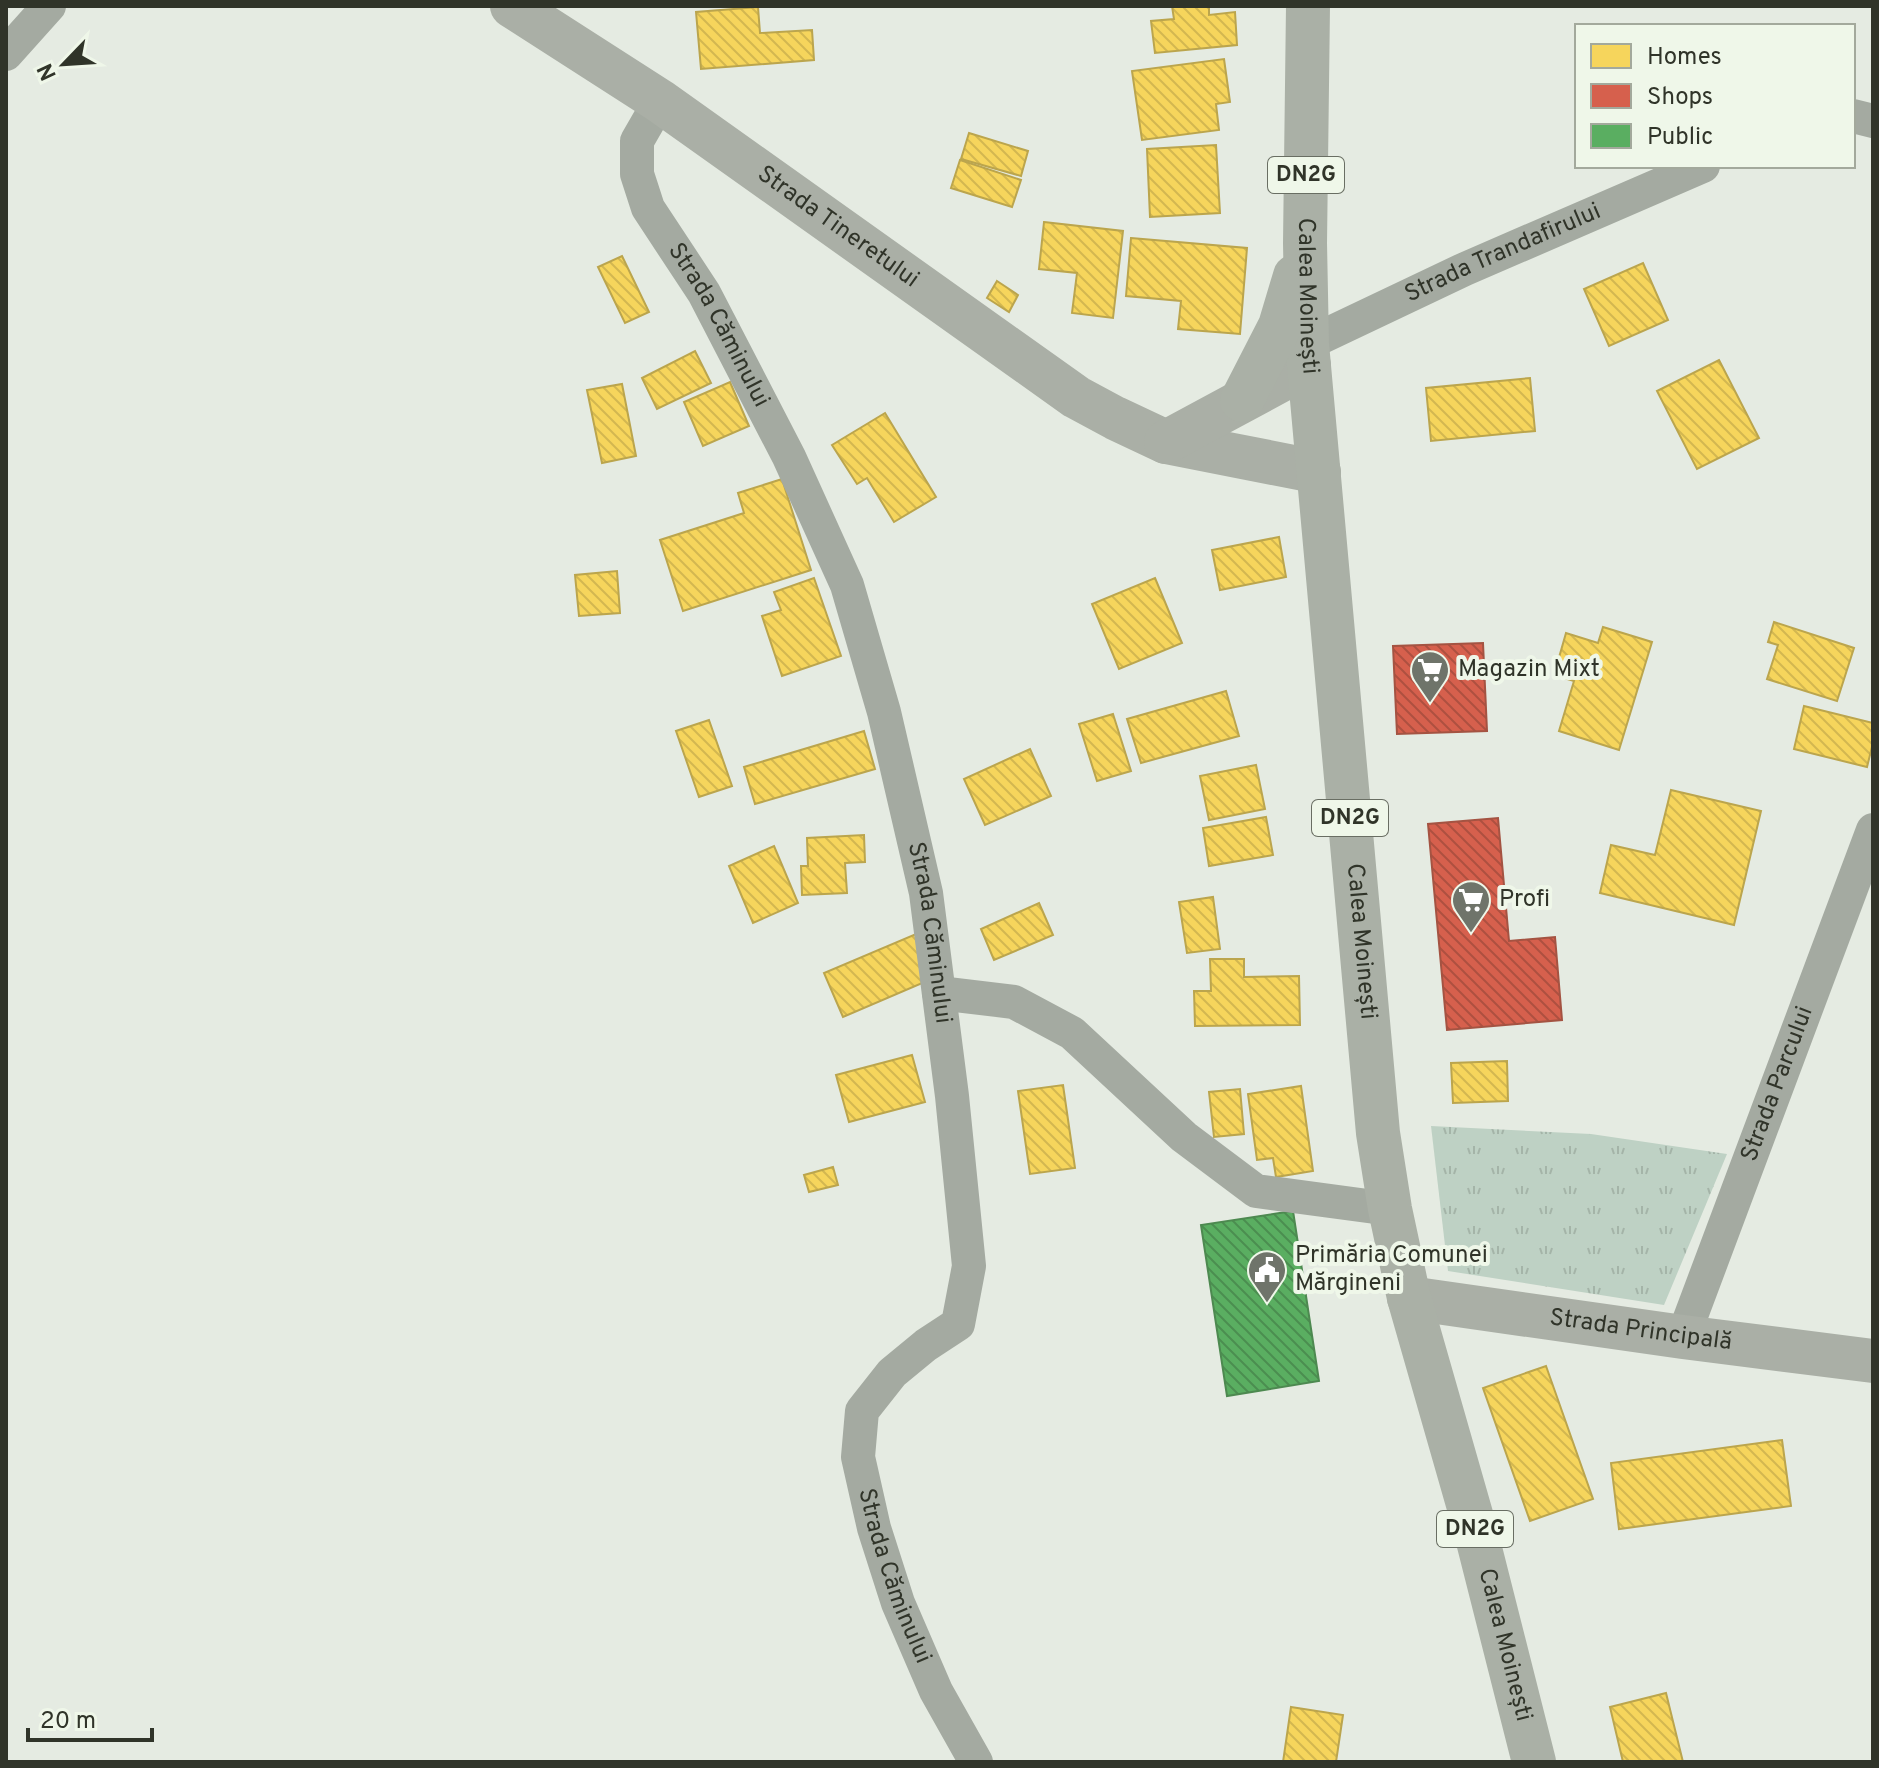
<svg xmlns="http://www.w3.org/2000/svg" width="1879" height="1768" viewBox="0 0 1879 1768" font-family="Overpass,sans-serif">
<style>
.park{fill:url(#park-tufts)}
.homes{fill:url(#homes-back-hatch);stroke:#bba54d;stroke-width:2}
.shops{fill:url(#shops-back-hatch);stroke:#a45342;stroke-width:2}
.public{fill:url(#public-back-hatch);stroke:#4d8950;stroke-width:2}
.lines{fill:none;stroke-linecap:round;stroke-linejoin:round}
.street{stroke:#a4aaa1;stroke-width:34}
.secondary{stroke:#aaafa6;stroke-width:44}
.primary{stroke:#aab0a6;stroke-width:44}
.labels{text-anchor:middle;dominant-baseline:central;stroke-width:8;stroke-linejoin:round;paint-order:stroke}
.shield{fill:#eff7e9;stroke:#696e63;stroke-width:2}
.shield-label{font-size:22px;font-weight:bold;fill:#303429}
.street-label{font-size:24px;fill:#303429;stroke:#eff7e9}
.poi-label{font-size:24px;fill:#303429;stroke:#eff7e9;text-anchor:start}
</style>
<defs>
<pattern id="park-tufts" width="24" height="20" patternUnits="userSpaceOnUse" patternTransform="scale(2)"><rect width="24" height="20" fill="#bed1c4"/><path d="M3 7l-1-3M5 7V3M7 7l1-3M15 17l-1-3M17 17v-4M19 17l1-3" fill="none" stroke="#a4b4a8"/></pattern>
<pattern id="homes-back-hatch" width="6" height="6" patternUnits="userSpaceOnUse" patternTransform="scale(2)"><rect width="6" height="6" fill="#f6d55c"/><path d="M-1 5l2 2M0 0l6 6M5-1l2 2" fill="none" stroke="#d3b750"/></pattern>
<pattern id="shops-back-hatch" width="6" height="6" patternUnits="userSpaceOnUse" patternTransform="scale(2)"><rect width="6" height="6" fill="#d6604d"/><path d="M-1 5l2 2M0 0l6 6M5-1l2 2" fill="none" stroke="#ae5040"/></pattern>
<pattern id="public-back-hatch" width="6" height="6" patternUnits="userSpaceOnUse" patternTransform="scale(2)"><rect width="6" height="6" fill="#5aae61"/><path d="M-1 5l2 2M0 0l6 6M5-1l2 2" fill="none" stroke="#4b8e50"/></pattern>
</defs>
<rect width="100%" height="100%" fill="#e5ebe2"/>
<polygon class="park" points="1431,1126 1591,1134 1727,1154 1664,1305 1448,1271"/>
<g class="homes">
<polygon points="1172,6 1209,6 1209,15 1235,12 1237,45 1155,53 1151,21 1174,19"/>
<polygon points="758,7 760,33 812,30 814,60 701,69 696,12"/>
<polygon points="1224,59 1230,102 1216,104 1219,130 1142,140 1132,71"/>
<polygon points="969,133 1028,151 1021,176 961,159"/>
<polygon points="1216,145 1220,213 1150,217 1147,149"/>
<polygon points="960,160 1021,180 1012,207 951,188"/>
<polygon points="1044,222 1123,231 1113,318 1072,313 1077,273 1039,269"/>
<polygon points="1131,238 1247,248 1240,334 1178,329 1181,301 1126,296"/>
<polygon points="622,256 649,312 625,323 598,267"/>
<polygon points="1643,263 1668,320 1609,346 1584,289"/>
<polygon points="997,281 1018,295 1009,312 987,298"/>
<polygon points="695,351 711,383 657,409 642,378"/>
<polygon points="1719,360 1759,438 1697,469 1657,391"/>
<polygon points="1530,378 1535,431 1431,441 1426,388"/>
<polygon points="730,382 749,426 703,446 684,402"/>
<polygon points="622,384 636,456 602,463 587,390"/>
<polygon points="885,413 936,497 894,522 867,478 857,484 832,445"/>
<polygon points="782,479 811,570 683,611 660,540 744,513 738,493"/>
<polygon points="1279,537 1286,577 1220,590 1212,550"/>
<polygon points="617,571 620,613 579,616 575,575"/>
<polygon points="814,578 841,656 782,676 762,616 781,610 774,592"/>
<polygon points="1155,578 1182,643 1119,669 1092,604"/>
<polygon points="1774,622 1854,648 1837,701 1767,679 1778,645 1768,642"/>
<polygon points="1603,627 1652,642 1619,750 1559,731 1574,681 1554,675 1566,633 1598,643"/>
<polygon points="1226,691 1239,736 1141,763 1127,719"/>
<polygon points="1804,706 1873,723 1873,743 1867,767 1794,749"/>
<polygon points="1113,714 1131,771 1097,781 1079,724"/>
<polygon points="709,720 732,786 699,797 676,731"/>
<polygon points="864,731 875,769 755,804 744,767"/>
<polygon points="1030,749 1051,796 985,825 964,779"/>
<polygon points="1256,765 1265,809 1209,820 1200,776"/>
<polygon points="1671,790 1761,811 1734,925 1600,893 1611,845 1655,855"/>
<polygon points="1266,817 1273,855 1209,866 1203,828"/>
<polygon points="864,835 865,862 845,863 847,893 802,895 801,866 808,866 807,838"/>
<polygon points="774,846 798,903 753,923 729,866"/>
<polygon points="1213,897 1220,949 1187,953 1179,902"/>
<polygon points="1039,903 1053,935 994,960 981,929"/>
<polygon points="916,934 934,978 843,1017 824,973"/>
<polygon points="1210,959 1244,959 1244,977 1299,976 1300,1025 1195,1026 1194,991 1211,991"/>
<polygon points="912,1055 925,1102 849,1122 836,1075"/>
<polygon points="1507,1061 1508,1101 1453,1103 1451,1063"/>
<polygon points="1063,1085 1075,1168 1030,1174 1018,1091"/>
<polygon points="1301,1086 1313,1171 1276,1177 1273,1158 1257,1160 1248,1094"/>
<polygon points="1240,1089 1244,1134 1214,1137 1209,1092"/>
<polygon points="833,1167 838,1185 809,1192 804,1175"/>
<polygon points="1546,1366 1593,1499 1530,1521 1483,1388"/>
<polygon points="1782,1440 1791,1506 1619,1529 1611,1463"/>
<polygon points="1666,1693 1683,1762 1623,1762 1610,1707"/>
<polygon points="1291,1707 1343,1715 1336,1762 1283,1762"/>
</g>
<g class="shops">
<polygon points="1483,643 1487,731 1397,734 1393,646"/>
<polygon points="1498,818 1509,941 1555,937 1562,1020 1447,1030 1428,824"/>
</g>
<polygon class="public" points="1293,1211 1319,1381 1227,1396 1201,1225"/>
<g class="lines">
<g class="street">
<polyline points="6,54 49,6"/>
<path id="s1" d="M660,101l-23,40v33l11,34 56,85 85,164 58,128 37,127 42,181 26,203 17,170 -11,58 -32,21 -34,28 -30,38 -4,46 16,71 24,75 38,88 40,71"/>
<polyline points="1853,116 1873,121"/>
<path id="s2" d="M1307,344l158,-75 238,-103"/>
<polyline points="939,993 1014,1002 1072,1033 1184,1137 1256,1191 1390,1209"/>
<path id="s3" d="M1683,1337l190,-507"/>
</g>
<g class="secondary">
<path id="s4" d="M512,6l148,95 416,296 39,21 51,24 153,30"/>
<polyline points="1166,442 1309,365"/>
<path id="s5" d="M1409,1298l274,39 190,24"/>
</g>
<g class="primary">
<path id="s6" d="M1308,6l-3,237 2,101 71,789 12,76 19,89 65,227 60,237"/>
<polyline points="1242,400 1280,326 1295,276"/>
</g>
</g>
<defs>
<g id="supermarket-pin" transform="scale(2)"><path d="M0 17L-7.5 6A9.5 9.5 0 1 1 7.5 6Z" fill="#6f746a" stroke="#eff7e9"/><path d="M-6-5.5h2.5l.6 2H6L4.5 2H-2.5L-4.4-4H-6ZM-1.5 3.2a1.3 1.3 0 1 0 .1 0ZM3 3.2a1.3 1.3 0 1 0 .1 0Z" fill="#fff"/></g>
<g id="civic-pin" transform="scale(2)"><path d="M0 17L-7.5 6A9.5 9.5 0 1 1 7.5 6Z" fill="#6f746a" stroke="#eff7e9"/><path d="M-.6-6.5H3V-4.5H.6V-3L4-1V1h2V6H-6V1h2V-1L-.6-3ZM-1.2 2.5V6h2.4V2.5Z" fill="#fff"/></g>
</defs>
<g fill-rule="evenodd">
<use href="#supermarket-pin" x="1430" y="670"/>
<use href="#supermarket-pin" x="1471" y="900"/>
<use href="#civic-pin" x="1267" y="1270"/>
</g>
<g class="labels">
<g class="shield">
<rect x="1268" y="157" width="76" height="36" rx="6"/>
<rect x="1312" y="800" width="76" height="36" rx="6"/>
<rect x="1437" y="1511" width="76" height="36" rx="6"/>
</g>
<g class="shield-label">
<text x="1306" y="175">DN2G</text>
<text x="1350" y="818">DN2G</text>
<text x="1475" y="1529">DN2G</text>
</g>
<g class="street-label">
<text stroke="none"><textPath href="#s4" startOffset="394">Strada Tineretului</textPath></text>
<text stroke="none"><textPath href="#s2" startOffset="216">Strada Trandafirului</textPath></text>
<text stroke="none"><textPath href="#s6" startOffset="290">Calea Moinești</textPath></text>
<text stroke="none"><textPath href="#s1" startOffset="252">Strada Căminului</textPath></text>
<text stroke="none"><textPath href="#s1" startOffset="900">Strada Căminului</textPath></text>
<text stroke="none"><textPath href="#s6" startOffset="938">Calea Moinești</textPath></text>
<text stroke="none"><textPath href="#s3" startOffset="270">Strada Parcului</textPath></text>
<text stroke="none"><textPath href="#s5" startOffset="234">Strada Principală</textPath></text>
<text stroke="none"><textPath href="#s1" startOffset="1596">Strada Căminului</textPath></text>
<text stroke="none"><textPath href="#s6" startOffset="1658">Calea Moinești</textPath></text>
</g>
<g class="poi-label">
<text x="1458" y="670">Magazin Mixt</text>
<text x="1499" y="900">Profi</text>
<text x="1295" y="1256">Primăria Comunei<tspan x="1295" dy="28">Mărgineni</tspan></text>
</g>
</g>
<rect width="1879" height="1768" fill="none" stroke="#303429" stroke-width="16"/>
<rect x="1575" y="24" width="280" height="144" fill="#eff7e9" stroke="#a3a99c" stroke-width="2"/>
<rect x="1591" y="44" width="40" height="24" fill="#f6d55c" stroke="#a3a99c" stroke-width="2"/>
<text x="1647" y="64" font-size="24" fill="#303429">Homes</text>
<rect x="1591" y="84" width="40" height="24" fill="#d6604d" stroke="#a3a99c" stroke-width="2"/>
<text x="1647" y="104" font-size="24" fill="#303429">Shops</text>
<rect x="1591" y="124" width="40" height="24" fill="#5aae61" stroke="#a3a99c" stroke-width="2"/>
<text x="1647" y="144" font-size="24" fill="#303429">Public</text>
<g transform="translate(64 64) rotate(245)" stroke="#eff7e9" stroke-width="6" paint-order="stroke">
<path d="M0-6L14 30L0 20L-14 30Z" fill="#303429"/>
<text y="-12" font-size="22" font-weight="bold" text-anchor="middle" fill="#303429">N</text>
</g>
<path d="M28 1728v12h124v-12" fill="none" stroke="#303429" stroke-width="4"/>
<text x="40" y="1728" font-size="24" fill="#303429" stroke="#eff7e9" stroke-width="6" paint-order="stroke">20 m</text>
</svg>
